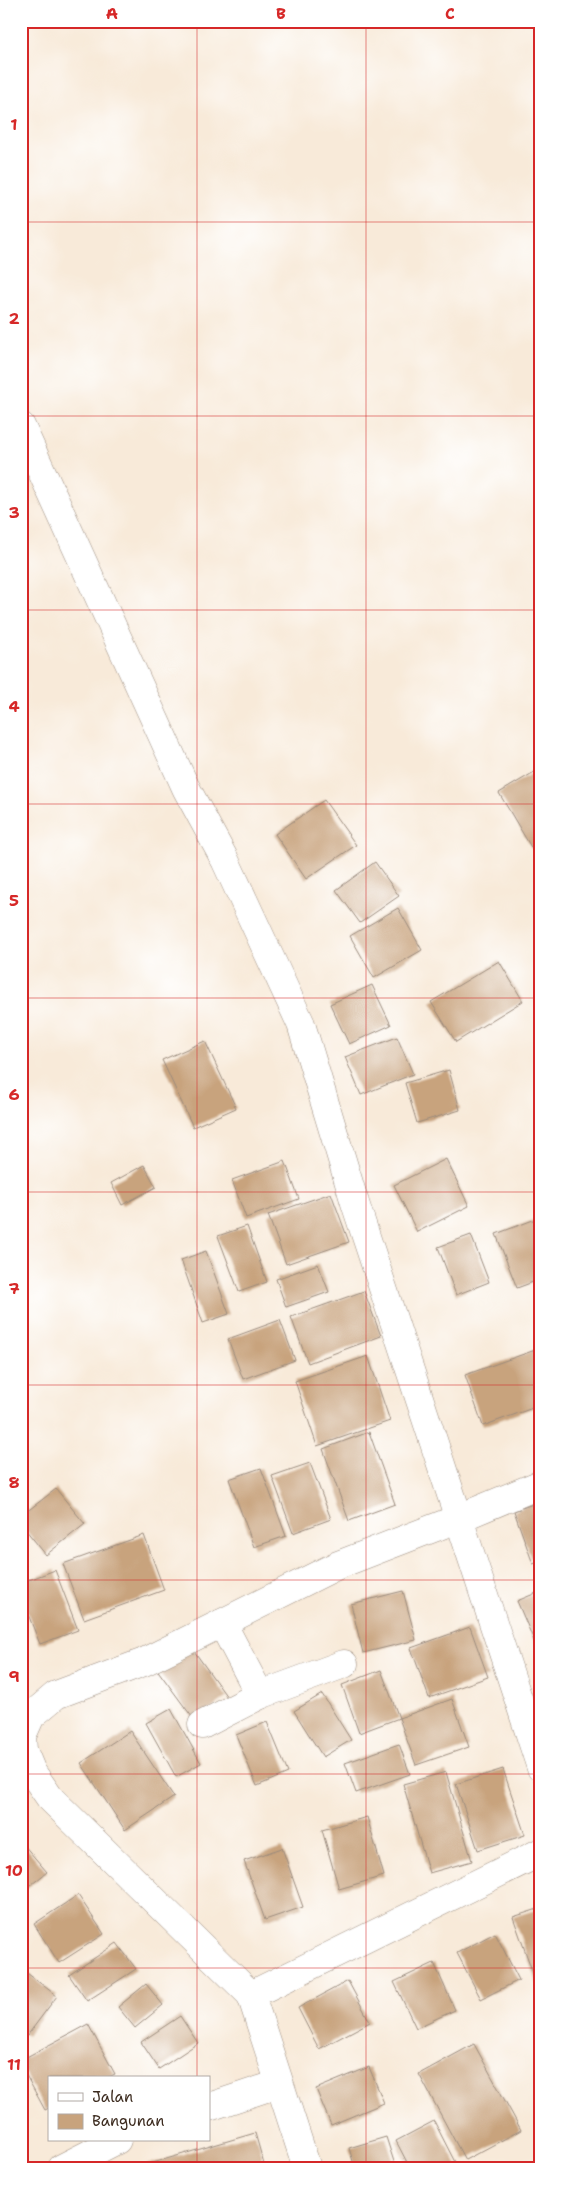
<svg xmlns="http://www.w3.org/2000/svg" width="562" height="2189" viewBox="0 0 562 2189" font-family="'Shantell Sans',sans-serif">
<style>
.building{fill:#c8a37d}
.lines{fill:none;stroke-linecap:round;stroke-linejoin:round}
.minor-casing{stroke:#9a8a7c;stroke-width:29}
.minor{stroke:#fff;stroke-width:28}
.grid{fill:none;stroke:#d62828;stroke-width:1;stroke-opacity:0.55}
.neatline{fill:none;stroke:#d62828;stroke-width:2}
.grid-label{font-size:16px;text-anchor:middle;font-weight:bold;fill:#d62828}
</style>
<rect width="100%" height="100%" fill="#fff"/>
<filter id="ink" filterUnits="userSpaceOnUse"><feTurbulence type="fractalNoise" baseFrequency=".02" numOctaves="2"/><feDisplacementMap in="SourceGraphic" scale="10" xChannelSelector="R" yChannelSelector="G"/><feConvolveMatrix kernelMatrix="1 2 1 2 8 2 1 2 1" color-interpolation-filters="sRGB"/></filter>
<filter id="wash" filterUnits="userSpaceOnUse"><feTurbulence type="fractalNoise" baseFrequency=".0096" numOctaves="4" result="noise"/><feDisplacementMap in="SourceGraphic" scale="20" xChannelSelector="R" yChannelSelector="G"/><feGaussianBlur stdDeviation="1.12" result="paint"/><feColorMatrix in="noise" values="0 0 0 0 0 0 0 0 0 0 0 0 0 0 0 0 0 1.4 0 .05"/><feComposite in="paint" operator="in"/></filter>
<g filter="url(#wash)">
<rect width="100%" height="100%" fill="#f8ead9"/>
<g id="blocks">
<g class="building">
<polygon points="541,768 541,857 538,859 499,793"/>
<polygon points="324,800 356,845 306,879 275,834"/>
<polygon points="375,862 399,896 360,923 336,890"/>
<polygon points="398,908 422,950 374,978 350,936"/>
<polygon points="499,961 523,1001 456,1042 431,1002"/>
<polygon points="372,985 391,1025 349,1044 330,1004"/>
<polygon points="397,1037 413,1074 361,1095 345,1057"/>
<polygon points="205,1041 236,1108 193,1127 162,1060"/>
<polygon points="449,1070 460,1110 417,1123 405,1083"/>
<polygon points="446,1159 469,1206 417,1232 394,1185"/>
<polygon points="285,1161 299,1199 246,1218 232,1180"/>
<polygon points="144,1165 156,1187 122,1205 111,1183"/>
<polygon points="331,1193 349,1242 286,1264 268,1215"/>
<polygon points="541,1217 541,1279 517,1288 496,1234"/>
<polygon points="247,1226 267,1282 239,1292 218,1236"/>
<polygon points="471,1235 489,1282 456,1295 438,1247"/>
<polygon points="206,1251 229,1314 203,1323 181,1260"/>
<polygon points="318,1264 329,1292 286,1307 276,1279"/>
<polygon points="364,1291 381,1336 308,1363 291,1317"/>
<polygon points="280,1320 295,1360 243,1379 228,1339"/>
<polygon points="538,1349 541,1355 541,1405 483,1426 465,1375"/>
<polygon points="368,1356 390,1421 317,1446 295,1381"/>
<polygon points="369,1432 395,1504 349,1521 323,1449"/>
<polygon points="310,1463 331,1519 293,1533 272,1476"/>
<polygon points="261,1468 286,1536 254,1547 229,1479"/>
<polygon points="56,1489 85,1524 46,1555 21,1524 21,1516"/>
<polygon points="541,1501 541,1561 533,1564 514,1511"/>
<polygon points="144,1535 164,1590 84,1619 63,1564"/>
<polygon points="55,1570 78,1630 40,1644 21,1597 21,1583"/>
<polygon points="403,1591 416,1640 363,1653 351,1604"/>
<polygon points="541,1591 541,1657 517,1601"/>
<polygon points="470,1627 488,1677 429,1698 411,1648"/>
<polygon points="189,1644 227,1697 195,1721 156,1668"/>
<polygon points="381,1670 399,1718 359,1733 342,1685"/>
<polygon points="322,1694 351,1740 323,1757 294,1711"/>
<polygon points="452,1699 469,1747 416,1765 399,1718"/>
<polygon points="171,1709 201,1763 176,1777 146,1723"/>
<polygon points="267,1722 288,1773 257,1786 236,1735"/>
<polygon points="130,1731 174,1797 125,1830 81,1763"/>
<polygon points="399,1744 410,1774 356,1793 345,1763"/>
<polygon points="503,1769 525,1835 478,1850 456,1784"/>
<polygon points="446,1772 472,1861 429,1873 403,1784"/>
<polygon points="367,1817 384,1876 339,1889 322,1830"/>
<polygon points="23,1844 47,1872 21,1893 21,1845"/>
<polygon points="282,1848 303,1907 265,1920 244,1861"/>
<polygon points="78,1895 104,1934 59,1963 34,1924"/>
<polygon points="541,1908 541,1990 539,1990 513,1917"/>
<polygon points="495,1933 519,1980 481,1999 457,1953"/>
<polygon points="117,1943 136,1969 87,2001 69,1975"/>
<polygon points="434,1963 455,2010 416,2028 394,1982"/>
<polygon points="23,1970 57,1996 27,2036 21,2031"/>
<polygon points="348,1981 370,2022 319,2049 298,2008"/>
<polygon points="146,1984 163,2005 135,2028 118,2007"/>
<polygon points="180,2016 198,2043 159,2069 141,2042"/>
<polygon points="88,2024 115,2074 107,2078 49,2078 49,2108 45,2110 21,2066 21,2060"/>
<polygon points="474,2044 521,2130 465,2160 419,2074"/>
<polygon points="369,2067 384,2103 331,2125 316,2089"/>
<polygon points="434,2121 458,2168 410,2168 396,2141"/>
<polygon points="255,2133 265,2168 139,2168 139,2167"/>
<polygon points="386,2137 396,2168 355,2168 349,2148"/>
</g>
</g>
</g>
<g filter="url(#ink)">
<use href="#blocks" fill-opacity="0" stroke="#9a8a7c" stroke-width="1"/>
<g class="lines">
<g class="minor-casing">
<g id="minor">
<polyline points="21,426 186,788 225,860 301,1024 355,1203 541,1768"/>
<polyline points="222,1623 260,1695"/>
<polyline points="202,1725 260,1695 344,1664"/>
<polyline points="251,1995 50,1798 32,1772 23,1750 22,1736 31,1716 56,1695 144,1662 338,1565 457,1519 541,1484"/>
<polyline points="209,2107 278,2084"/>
<polyline points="62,2168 117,2140"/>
<polyline points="307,2168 251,1995 541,1852"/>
</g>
</g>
<use href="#minor" class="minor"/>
</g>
</g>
<path class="grid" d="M197,21v2057M366,21v2147M21,222h520M21,416h520M21,610h520M21,804h520M21,998h520M21,1192h520M21,1385h520M21,1580h520M21,1774h520M21,1968h520M197,2140v28"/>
<rect width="562" height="2189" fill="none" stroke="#fff" stroke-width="55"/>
<rect x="48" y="2076" width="162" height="65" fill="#ffffff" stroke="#b1aaa5"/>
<rect x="58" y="2093" width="25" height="8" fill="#ffffff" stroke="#b1aaa5"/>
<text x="92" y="2102" font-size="15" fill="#3b2a1e">Jalan</text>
<rect x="58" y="2114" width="25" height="15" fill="#c8a37d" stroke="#b1aaa5"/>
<text x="92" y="2126" font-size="15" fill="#3b2a1e">Bangunan</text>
<rect x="28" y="28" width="506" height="2134" class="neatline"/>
<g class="grid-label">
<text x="112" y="19">A</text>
<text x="281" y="19">B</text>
<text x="450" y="19">C</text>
<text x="14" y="130">1</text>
<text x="14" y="324">2</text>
<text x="14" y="518">3</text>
<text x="14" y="712">4</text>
<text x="14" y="906">5</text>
<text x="14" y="1100">6</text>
<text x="14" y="1294">7</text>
<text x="14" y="1488">8</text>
<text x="14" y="1682">9</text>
<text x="14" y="1876">10</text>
<text x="14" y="2070">11</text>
</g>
</svg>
